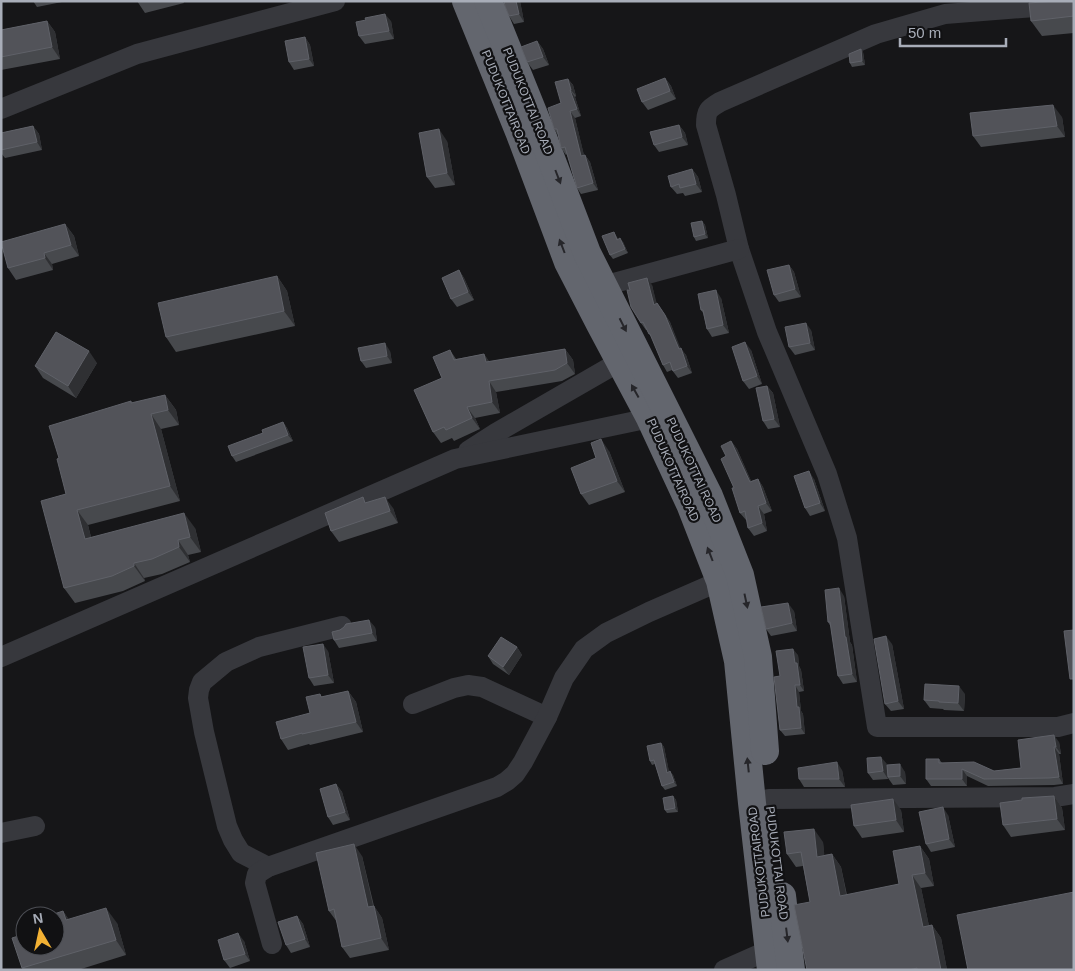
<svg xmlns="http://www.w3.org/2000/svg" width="1075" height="971" viewBox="0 0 1075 971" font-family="Helvetica,sans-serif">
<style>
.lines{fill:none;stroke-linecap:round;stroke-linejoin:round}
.minor{stroke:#37383d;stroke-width:20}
.highway{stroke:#63666e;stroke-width:28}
.wall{fill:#47494d}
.shaded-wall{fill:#2f3033}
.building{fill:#525359;stroke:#5f6168}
.oneway{fill:#26262a}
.labels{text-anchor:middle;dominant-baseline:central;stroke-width:4.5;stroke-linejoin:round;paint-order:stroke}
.street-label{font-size:12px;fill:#a8adb8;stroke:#111113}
</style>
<rect width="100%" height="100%" fill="#161618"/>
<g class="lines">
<g class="minor">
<path d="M1074,4l-129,10 -69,20 -156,68c-12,7 -14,9 -14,23l20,70 13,54 28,83 60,142 20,64 30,189h181l16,-4"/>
<polyline points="1,109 137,54 335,1"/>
<polyline points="603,286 739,249"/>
<polyline points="468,451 496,433 619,362"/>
<polyline points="1,657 455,459 650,418"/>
<polyline points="413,704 454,688 468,685 482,687 547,717"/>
<polyline points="752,803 769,799 1055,797 1074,794"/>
<polyline points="1,833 35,826"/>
<polyline points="268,867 241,853 233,840 227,826 204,732 198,698 199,690 202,682 226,662 259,647 342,626"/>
<polyline points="272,944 255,883 257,874 268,867 497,787 507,781 515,774 523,762 547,717 564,678 584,649 606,633 649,612 720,581"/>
<polyline points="724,970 769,950"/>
</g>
<g class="highway">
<polyline points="466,1 520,134 568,262 600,324 650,418 690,504 720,581 738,661 752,803 771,970"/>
<polyline points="488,1 539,127 587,253 709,496 740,575 758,657 765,751"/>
<polyline points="782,896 791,970"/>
</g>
</g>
<g class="wall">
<polygon points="33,1 67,1 37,7"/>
<polygon points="137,1 183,1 184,3 145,13"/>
<polygon points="504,1 520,1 524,22 514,24 509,16"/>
<polygon points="1074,1 1074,33 1042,36 1031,21"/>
<polygon points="366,20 391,21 394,39 365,44 359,36"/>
<polygon points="47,21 55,32 60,59 1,70 1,30"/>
<polygon points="305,37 310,45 314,66 294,70 289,62"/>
<polygon points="537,41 543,49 549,65 533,70 527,62"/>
<polygon points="861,49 863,52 865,65 852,67 850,63"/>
<polygon points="665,78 671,86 676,99 648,110 642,102"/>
<polygon points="568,79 573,85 576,96 575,97 581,116 575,118 584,156 585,155 590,162 598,190 581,194 577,188 567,154 566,155 561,148 558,135 554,129"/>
<polygon points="1062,117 1065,137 981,147 973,136"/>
<polygon points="679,125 685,133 688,145 659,152 654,145"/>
<polygon points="33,126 39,134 42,150 5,158 1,153 1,133"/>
<polygon points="447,141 455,185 435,188 427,177"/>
<polygon points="692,169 698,177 702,192 685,196 683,193 677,194 671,187"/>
<polygon points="702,221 705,225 708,238 696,241 694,237"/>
<polygon points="65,224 74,236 79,256 52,264 53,270 16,280 8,268"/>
<polygon points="614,232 618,239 623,242 628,253 613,259 610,255"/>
<polygon points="789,265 794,272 801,297 779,302 774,295"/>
<polygon points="459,270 464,278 474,300 457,307 451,299"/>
<polygon points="277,276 287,291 295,326 176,352 166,337"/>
<polygon points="652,285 656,303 657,303 670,322 680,349 686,355 692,373 678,378 672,370 667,372 663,365 652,338 647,330 646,330 641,323"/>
<polygon points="721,298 729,333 712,337 707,329 703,313 701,310"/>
<polygon points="811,330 815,350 795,355 789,347"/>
<polygon points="565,349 573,360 575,374 562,381 496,392 500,413 475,418 480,429 454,441 452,438 441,443 433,432 442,378 450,350 456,359 484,354 489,362"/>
<polygon points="751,350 762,384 749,389 743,381"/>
<polygon points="390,351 392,363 366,368 361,361"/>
<polygon points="97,363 76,398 43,378 35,366"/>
<polygon points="767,386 773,393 780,427 768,429 763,421"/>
<polygon points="165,395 176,410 179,425 161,429 180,501 88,525 91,537 195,528 201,552 188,555 190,562 162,574 144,578 145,581 123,591 75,603 64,588 66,494 59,458 131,401 132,403"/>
<polygon points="283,422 287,428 293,441 236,462 232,456 263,433"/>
<polygon points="731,441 737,449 751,481 758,479 763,487 772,511 764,514 767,531 754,536 748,528 747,520 746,520 740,513 726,456"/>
<polygon points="609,451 625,492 589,505 581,494 596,458"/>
<polygon points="814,479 825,511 810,516 805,508"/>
<polygon points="367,503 393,508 398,523 339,542 331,531"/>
<polygon points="844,596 850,642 852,645 857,682 843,684 838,676 831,627 828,622"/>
<polygon points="794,611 797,631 771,636 766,629"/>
<polygon points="375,627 377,641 339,648 334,640 340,630"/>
<polygon points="892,644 904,709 891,711 885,704"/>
<polygon points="517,647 522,655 509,675 493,664 488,656"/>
<polygon points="328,651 334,683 314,686 309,678"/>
<polygon points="798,655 799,666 801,670 804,691 799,692 801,711 803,714 805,734 785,736 780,730 780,676"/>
<polygon points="348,691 356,702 363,732 310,745 309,744 288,750 281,739 310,713 320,694 322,697"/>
<polygon points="965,694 964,711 944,710 943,709 930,708 924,700"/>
<polygon points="1059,742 1061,754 1059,754 1063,784 1054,785 988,786 967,776 967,786 931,786 926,779 939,759 942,763 994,771 1021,768"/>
<polygon points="661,743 664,747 669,772 673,775 677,786 665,790 662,786 655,764 652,765 650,761"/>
<polygon points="887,764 887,765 905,772 906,784 893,785 888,778 888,779 873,780 868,773"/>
<polygon points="842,770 845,787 804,787 799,779"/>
<polygon points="336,784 342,792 350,820 333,825 328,817"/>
<polygon points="673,796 676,800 678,812 667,813 665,810"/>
<polygon points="1054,796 1062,808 1065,830 1011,837 1003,825"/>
<polygon points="901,810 904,832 862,838 854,826"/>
<polygon points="948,815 955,847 931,852 926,844"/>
<polygon points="823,842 824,855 832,854 841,867 847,895 899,884 920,846 929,859 934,886 921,888 929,926 932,925 941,938 947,970 807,970 810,902 803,866 796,867 787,854"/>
<polygon points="362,856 374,906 382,918 389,950 350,958 342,947 337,922 329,911"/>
<polygon points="63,911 69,920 117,923 126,955 78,970 23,970 22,968 55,946"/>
<polygon points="297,916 303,924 310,947 291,953 286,945"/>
<polygon points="244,941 250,961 230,968 224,960"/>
</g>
<g class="shaded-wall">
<polygon points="516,1 520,1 524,22 519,14"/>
<polygon points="385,14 391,21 394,39 389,31"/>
<polygon points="47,21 55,32 60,59 52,47"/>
<polygon points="305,37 310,45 314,66 309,59"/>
<polygon points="537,41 543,49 549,65 543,57"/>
<polygon points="861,49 863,52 865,65 862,61"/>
<polygon points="665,78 671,86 676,99 670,91"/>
<polygon points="568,79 573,85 576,96 571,90"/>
<polygon points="570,90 575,97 581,116 577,109"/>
<polygon points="1053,105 1062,117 1065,137 1057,126"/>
<polygon points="570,111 575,118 586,163 581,156"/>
<polygon points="679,125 685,133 688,145 682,137"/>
<polygon points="33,126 39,134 42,150 37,142"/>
<polygon points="439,129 447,141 455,185 447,173"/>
<polygon points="585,155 590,162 598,190 593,183"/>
<polygon points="692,169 698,177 702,192 696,184"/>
<polygon points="702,221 705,225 708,238 705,234"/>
<polygon points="65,224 74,236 79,256 71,245"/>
<polygon points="620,238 623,242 628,253 625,249"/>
<polygon points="44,253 52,264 53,270 45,258"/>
<polygon points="789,265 794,272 801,297 795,289"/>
<polygon points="459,270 464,278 474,300 468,292"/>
<polygon points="277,276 287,291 295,326 284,311"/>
<polygon points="647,278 652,285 659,312 654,305"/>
<polygon points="716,290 721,298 729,333 723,325"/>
<polygon points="657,303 670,322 683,354 681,348 686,355 692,373 687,366 679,349"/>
<polygon points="806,323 811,330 815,350 810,343"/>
<polygon points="745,342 751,350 762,384 757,376"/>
<polygon points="385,343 390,351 392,363 387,356"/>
<polygon points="565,349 573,360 575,374 567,363"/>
<polygon points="89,351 97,363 76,398 68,386"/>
<polygon points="484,354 492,365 486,362"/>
<polygon points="489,381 496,392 500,413 492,402"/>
<polygon points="767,386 773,393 780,427 774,419"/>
<polygon points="165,395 176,410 179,425 168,410"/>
<polygon points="467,407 475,418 480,429 472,418"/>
<polygon points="151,414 161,429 180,501 170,486"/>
<polygon points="283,422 287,428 293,441 288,435"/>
<polygon points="601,439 609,451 625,492 617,481"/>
<polygon points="731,441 737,449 755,490 750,482"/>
<polygon points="809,471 814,479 825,511 820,503"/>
<polygon points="758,479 763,487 772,511 766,503"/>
<polygon points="385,497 393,508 398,523 390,511"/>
<polygon points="758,506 764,514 767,531 762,523"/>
<polygon points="77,510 88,525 95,554 85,539"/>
<polygon points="184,513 195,528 201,552 190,537"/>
<polygon points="178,540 188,555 190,562 179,547"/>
<polygon points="134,563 144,578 145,581 134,566"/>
<polygon points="839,588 844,596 850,642 852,645 857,682 852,674 845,637"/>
<polygon points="788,603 794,611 797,631 792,623"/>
<polygon points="369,620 375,627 377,641 372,633"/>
<polygon points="886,636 892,644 904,709 898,701"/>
<polygon points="323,644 328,651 334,683 328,675"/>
<polygon points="517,647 522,655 509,675 503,667"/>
<polygon points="793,649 798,655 799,666 801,670 804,691 800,685 795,663"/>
<polygon points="795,685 799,692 801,711 803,714 805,734 801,728 797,707"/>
<polygon points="959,686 965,694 964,711 958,703"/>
<polygon points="348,691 356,702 363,732 356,722"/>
<polygon points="1054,735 1059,742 1061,754 1056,747"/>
<polygon points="661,743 664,747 670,776 667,773"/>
<polygon points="1054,747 1059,754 1063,784 1059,777"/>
<polygon points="881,757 887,764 888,779 883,771"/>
<polygon points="837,762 842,770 845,787 839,779"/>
<polygon points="900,764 905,772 906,784 900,776"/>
<polygon points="962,769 967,776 967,786 962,779"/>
<polygon points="670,771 673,775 677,786 674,782"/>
<polygon points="336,784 342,792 350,820 345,812"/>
<polygon points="673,796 676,800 678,812 675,808"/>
<polygon points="1054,796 1062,808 1065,830 1057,819"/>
<polygon points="893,799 901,810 904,832 896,820"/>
<polygon points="943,807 948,815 955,847 949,839"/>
<polygon points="814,829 823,842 826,870 817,857"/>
<polygon points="354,844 362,856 376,919 368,907"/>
<polygon points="920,846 929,859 934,886 925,873"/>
<polygon points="832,854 841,867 849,909 840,896"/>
<polygon points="912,875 921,888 932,940 923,927"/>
<polygon points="374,906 382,918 389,950 381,938"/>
<polygon points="106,908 117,923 126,955 116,940"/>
<polygon points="63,911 74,927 66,920"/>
<polygon points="297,916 303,924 310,947 305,939"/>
<polygon points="932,925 941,938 947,970 941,970"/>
<polygon points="238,933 244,941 250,961 245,954"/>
</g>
<g class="building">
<polygon points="504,1 516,1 519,14 509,16 505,6"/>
<polygon points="1056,1 1074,1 1074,16 1031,21 1029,3"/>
<polygon points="385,14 389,31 359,36 356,22 366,20 365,18"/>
<polygon points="47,21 52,47 1,57 1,30"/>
<polygon points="305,37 309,59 289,62 285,41"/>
<polygon points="537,41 543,57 527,62 521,47"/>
<polygon points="861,49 862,61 850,63 849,54"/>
<polygon points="665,78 670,91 642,102 637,89"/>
<polygon points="568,79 571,90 570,90 577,109 570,111 581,156 585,155 593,183 577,188 565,147 561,148 557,129 554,129 548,108 561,103 555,82"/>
<polygon points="1053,105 1057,126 973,136 970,113"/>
<polygon points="679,125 682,137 654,145 650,132"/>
<polygon points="33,126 37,142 1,150 1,133"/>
<polygon points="439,129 447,173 427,177 419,133"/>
<polygon points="692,169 696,184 680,188 679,184 671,187 668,176"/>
<polygon points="702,221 705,234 694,237 691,223"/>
<polygon points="65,224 71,245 44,253 45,258 8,268 1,242"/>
<polygon points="614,232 617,240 620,238 625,249 610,255 602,236"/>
<polygon points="789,265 795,289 774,295 767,270"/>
<polygon points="459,270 468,292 451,299 442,278"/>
<polygon points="277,276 284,311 166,337 158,303"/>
<polygon points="647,278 654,305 657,303 665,315 679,349 681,348 687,366 673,371 670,362 663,365 650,334 649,334 643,322 641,323 631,307 627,290 630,290 628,283"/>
<polygon points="716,290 723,325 707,329 703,310 701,310 698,294"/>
<polygon points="806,323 810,343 789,347 785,327"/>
<polygon points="56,332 89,351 68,386 35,366"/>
<polygon points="745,342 757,376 743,381 732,347"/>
<polygon points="385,343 387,356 361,361 358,348"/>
<polygon points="565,349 567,363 555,370 489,381 492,402 467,407 472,418 446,430 444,427 433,432 414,390 442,378 433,357 450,350 454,360 484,354 486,362"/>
<polygon points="767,386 774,419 763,421 756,388"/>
<polygon points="165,395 168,410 151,414 170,486 77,510 85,539 184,513 190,537 178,540 179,547 152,559 134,563 134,566 112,576 64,588 41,501 66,494 57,459 59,458 49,426 131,401 131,403"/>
<polygon points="283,422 288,435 232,456 228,446 263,433 262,430"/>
<polygon points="601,439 617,481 581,494 571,468 596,458 591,443"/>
<polygon points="731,441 750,482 758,479 766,503 758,506 762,523 748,528 745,511 740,513 732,488 734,488 721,459 726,456 721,446"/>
<polygon points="809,471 820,503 805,508 794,476"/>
<polygon points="363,497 365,503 385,497 390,511 331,531 325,513"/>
<polygon points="839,588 845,637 846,637 852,674 838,676 830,622 828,622 825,590"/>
<polygon points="788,603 792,623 766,629 761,607"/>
<polygon points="369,620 372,633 334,640 332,632 340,630 344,627 346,624"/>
<polygon points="1074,630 1074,679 1070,679 1064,631"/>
<polygon points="886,636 898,701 885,704 874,639"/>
<polygon points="501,637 517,647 503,667 488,656"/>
<polygon points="323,644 328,675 309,678 303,647"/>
<polygon points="793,649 795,663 797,663 800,685 795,685 797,707 799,707 801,728 780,730 774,677 780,676 776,651"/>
<polygon points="925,684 959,686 958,703 939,702 939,701 924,700"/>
<polygon points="348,691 356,722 302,734 302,733 281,739 276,722 310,713 306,697 320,694 321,697"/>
<polygon points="1054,735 1056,747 1054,747 1059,777 1049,778 984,779 962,769 962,779 926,779 926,759 939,759 939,763 974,762 994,771 1021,768 1018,740"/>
<polygon points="661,743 667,773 670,771 674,782 662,786 654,760 650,761 647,746"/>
<polygon points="881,757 883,771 868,773 867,758"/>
<polygon points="837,762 839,779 799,779 798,768"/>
<polygon points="900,764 900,776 888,777 887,765"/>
<polygon points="336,784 345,812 328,817 320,789"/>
<polygon points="673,796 675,808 665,810 663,798"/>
<polygon points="1054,796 1057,819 1003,825 1000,803 1022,800 1022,798"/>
<polygon points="893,799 896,820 854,826 851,805"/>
<polygon points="943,807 949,839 926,844 919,812"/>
<polygon points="814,829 817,857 832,854 840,896 899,884 893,851 920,846 925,873 912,875 923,927 932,925 941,970 917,970 917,968 909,970 807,970 794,905 810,902 801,852 787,854 784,832"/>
<polygon points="354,844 368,907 374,906 381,938 342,947 334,909 329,911 316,853"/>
<polygon points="1074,892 1074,970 968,970 957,915"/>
<polygon points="106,908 116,940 22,968 12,938 25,934 25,946 55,946 55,916 48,916 63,911 66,920"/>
<polygon points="297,916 305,939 286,945 278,922"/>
<polygon points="238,933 245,954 224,960 218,940"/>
</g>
<defs><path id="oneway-solid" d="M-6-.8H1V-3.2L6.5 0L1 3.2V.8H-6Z" transform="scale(1.25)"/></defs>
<g class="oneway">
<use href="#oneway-solid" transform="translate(558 177) rotate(69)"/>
<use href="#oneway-solid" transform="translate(562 246) rotate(-111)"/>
<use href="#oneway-solid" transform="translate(623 325) rotate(63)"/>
<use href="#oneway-solid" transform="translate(635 391) rotate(-119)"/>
<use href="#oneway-solid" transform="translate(710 554) rotate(-111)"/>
<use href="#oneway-solid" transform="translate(746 601) rotate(78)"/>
<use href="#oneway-solid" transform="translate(748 765) rotate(-96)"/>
<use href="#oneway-solid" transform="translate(787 935) rotate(83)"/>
</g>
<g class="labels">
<g class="street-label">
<text transform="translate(528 101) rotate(68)">PUDUKOTTAI ROAD</text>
<text transform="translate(506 102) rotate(68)">PUDUKOTTAIROAD</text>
<text transform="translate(673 470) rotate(66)">PUDUKOTTAIROAD</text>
<text transform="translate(694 470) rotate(65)">PUDUKOTTAI ROAD</text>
<text transform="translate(759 862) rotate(-97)">PUDUKOTTAIROAD</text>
<text transform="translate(777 863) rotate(83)">PUDUKOTTAI ROAD</text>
</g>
</g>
<rect width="1075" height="971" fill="none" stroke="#a8adb8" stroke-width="5"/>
<g transform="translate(40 931) rotate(351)"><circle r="24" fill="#111113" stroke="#4d4f55"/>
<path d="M0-4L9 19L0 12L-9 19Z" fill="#f2b134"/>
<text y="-8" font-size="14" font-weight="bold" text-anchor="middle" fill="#a8adb8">N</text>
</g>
<path d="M900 38v8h106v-8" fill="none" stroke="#a8adb8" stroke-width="2.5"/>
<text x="908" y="38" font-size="15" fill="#a8adb8" stroke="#111113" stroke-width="4" paint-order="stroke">50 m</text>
</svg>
